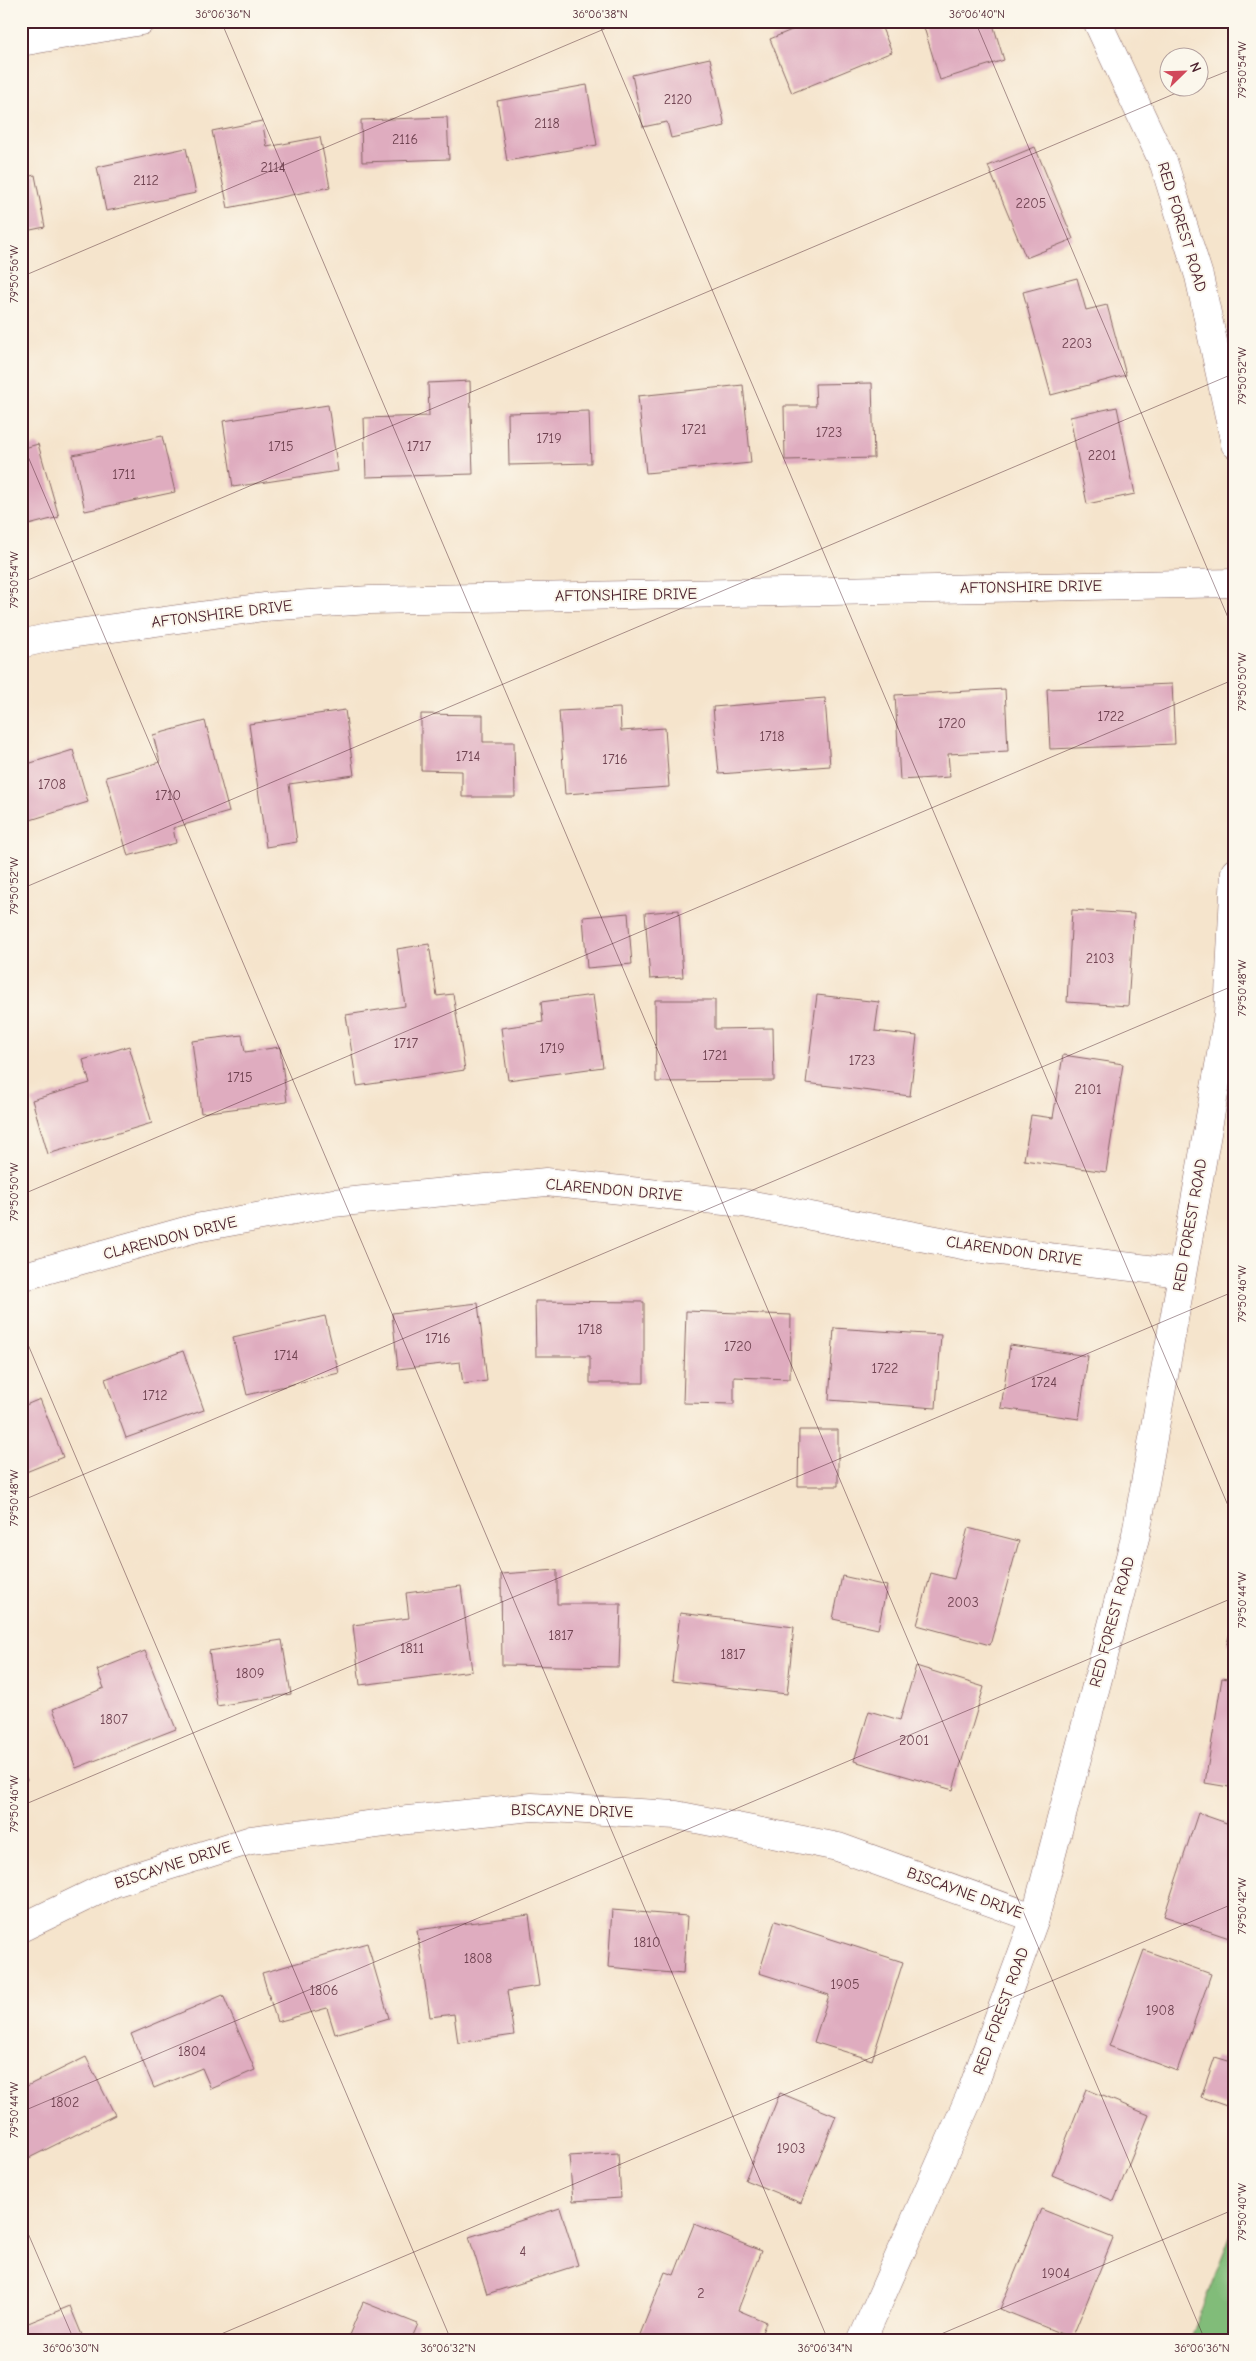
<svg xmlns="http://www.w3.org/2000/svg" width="1256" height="2361" viewBox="0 0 1256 2361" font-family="'Comic Neue',sans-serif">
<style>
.forest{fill:#81bc79;stroke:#666e52}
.building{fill:#dfacbf}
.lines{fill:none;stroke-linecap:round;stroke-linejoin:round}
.minor-casing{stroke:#866463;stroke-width:29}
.minor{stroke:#fff;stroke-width:28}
.ticks{fill:none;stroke:#4a1f2b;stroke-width:1;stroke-opacity:0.45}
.labels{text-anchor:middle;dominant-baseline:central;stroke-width:4;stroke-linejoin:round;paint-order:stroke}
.number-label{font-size:14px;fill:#6f4250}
.street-label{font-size:16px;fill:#4a1f2b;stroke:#fbf7ec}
.neatline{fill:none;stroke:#4a1f2b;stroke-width:2}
.ticks-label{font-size:12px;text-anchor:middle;fill:#4a1f2b}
</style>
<rect width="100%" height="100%" fill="#fbf7ec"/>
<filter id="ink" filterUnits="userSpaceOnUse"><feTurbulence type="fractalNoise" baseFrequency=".02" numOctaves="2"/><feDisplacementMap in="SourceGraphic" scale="10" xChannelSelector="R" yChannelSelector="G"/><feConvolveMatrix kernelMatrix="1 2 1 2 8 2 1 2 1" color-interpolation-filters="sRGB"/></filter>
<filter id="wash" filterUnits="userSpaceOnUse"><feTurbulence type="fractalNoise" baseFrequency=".0096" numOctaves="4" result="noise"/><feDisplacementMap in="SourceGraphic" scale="20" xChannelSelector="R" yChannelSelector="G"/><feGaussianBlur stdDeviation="1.12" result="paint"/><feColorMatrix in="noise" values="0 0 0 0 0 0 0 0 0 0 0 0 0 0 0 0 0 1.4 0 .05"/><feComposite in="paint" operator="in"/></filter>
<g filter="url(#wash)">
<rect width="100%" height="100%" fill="#f5e4cc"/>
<polygon class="forest" points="1235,2225 1235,2340 1189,2340"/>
<g id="blocks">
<g class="building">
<polygon points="813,21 879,21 892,52 792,93 770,39"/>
<polygon points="922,21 992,21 1004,60 940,80"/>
<polygon points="710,58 725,126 671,138 667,122 643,127 632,75"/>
<polygon points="587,85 597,145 507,161 497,101"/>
<polygon points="447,117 449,159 362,162 361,120"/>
<polygon points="262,121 267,147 320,137 330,187 228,208 212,131"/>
<polygon points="1035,147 1073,239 1026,258 988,166"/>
<polygon points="186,148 196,193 106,211 97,167"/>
<polygon points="35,175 45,227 21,232 21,178"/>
<polygon points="1077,278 1086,310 1107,305 1126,375 1051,395 1023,292"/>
<polygon points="470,381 473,474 366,477 364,418 429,416 428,383"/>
<polygon points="872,383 874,458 785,460 784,406 816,406 815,384"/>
<polygon points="743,385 751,463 646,473 638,396"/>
<polygon points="328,405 338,471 233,487 223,421"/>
<polygon points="1117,407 1135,494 1087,504 1070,417"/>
<polygon points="589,411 591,463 509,465 508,413"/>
<polygon points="162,436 175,492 85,511 73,455"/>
<polygon points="38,444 59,517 21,527 21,449"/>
<polygon points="1172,684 1175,744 1050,749 1047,689"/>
<polygon points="1005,689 1008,751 948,754 950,777 900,780 895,695"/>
<polygon points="825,698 830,766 719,774 713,707"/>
<polygon points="620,708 621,731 665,728 669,787 565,794 559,711"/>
<polygon points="345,710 354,775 289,784 297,842 266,847 249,724"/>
<polygon points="421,714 483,715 483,742 514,742 515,797 462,797 462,771 421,770"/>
<polygon points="205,721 229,812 173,828 176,843 128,856 106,777 160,762 153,735"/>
<polygon points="73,750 88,802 21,823 21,766"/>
<polygon points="679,910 683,977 650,979 645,913"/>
<polygon points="1072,910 1134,914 1128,1006 1067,1002"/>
<polygon points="628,913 632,964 587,968 583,917"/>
<polygon points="429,944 437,996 453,994 465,1070 357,1086 346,1015 405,1006 397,949"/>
<polygon points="593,995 603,1067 508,1080 501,1028 543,1022 541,1002"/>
<polygon points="817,995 879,1002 875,1031 917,1036 910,1096 806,1083"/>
<polygon points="655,1000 715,1000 715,1029 773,1028 774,1081 656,1082"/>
<polygon points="242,1035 245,1052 280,1047 287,1102 201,1113 192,1041"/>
<polygon points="129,1046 152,1123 48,1154 32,1100 90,1083 83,1060"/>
<polygon points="1063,1055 1123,1064 1106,1172 1024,1160 1031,1115 1053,1118"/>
<polygon points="535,1301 644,1302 644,1383 590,1383 590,1356 536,1356"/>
<polygon points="478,1303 487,1381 463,1384 460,1362 398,1369 392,1313"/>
<polygon points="686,1311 791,1315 790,1379 734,1377 734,1404 683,1403"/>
<polygon points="325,1316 339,1373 247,1395 233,1337"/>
<polygon points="834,1328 941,1335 936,1408 829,1400"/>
<polygon points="1010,1345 1088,1356 1079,1419 1001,1408"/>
<polygon points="183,1351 204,1410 126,1438 105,1379"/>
<polygon points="40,1399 63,1457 21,1474 21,1407"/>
<polygon points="799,1430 838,1430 838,1486 798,1486"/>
<polygon points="968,1528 1019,1541 990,1645 917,1625 931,1573 954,1579"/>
<polygon points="557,1570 557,1604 621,1604 619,1667 502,1665 501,1574"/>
<polygon points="842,1576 887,1586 878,1629 833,1619"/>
<polygon points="461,1586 472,1671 360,1685 353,1625 409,1618 406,1593"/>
<polygon points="680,1613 794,1627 787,1694 672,1681"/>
<polygon points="1234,1618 1235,1618 1235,1646 1227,1644"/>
<polygon points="282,1640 291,1694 217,1706 209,1651"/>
<polygon points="145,1651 176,1729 76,1768 53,1709 104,1688 97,1670"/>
<polygon points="916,1666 984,1687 953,1790 854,1761 869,1711 900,1720"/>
<polygon points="1222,1678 1235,1680 1235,1788 1205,1783"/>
<polygon points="21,1767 27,1780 21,1783"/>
<polygon points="1198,1813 1235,1826 1235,1940 1164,1916"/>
<polygon points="612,1910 687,1916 683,1974 608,1967"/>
<polygon points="529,1915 539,1986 507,1991 514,2035 458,2043 454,2014 430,2017 417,1930"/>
<polygon points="775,1921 903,1962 872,2060 814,2042 829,1995 759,1973"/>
<polygon points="367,1943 389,2018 335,2034 327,2008 277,2022 262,1973"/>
<polygon points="1144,1950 1211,1974 1177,2071 1109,2046"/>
<polygon points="223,1995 255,2070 211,2089 202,2068 154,2088 131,2034"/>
<polygon points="86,2057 115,2115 21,2162 21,2089"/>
<polygon points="1215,2057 1235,2063 1235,2109 1201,2097"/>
<polygon points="1086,2089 1149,2115 1114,2201 1052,2175"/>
<polygon points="780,2093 836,2116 801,2203 745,2180"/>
<polygon points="618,2153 621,2198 573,2201 569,2156"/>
<polygon points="560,2208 578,2265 487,2294 469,2237"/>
<polygon points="1041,2209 1113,2238 1072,2338 1000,2309"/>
<polygon points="694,2224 761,2251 738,2310 766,2322 759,2340 645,2340 639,2337 665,2272 674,2275"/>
<polygon points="363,2302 418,2324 411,2340 347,2340"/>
<polygon points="70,2306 84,2340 21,2340 21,2326"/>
</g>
</g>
</g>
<g filter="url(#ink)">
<use href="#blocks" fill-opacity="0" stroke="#866463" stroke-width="1"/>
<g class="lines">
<g class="minor-casing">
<g id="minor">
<polyline points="1097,21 1164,164 1199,276 1235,444"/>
<polyline points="21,42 141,21"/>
<polyline points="21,644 55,636 264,607 370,600 1235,583"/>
<polyline points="21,1277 196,1228 333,1203 546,1182 743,1203 983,1249 1181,1273"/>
<polyline points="21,1928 114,1883 251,1840 408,1820 532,1807 676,1815 838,1847 1035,1918"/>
<polyline points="862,2340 970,2096 1035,1918 1136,1534 1228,1015 1235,872"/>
</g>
</g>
<use href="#minor" class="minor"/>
</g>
</g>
<path class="ticks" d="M221,21l984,2319M598,21l637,1501M975,21l260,613M1198,83l37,-15M21,277l602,-256M21,440l807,1900M21,583l1167,-495M21,889l1214,-516M21,1195l1214,-516M21,1328l430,1012M21,1501l1214,-516M21,1806l1214,-515M21,2112l1214,-515M21,2217l53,123M207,2340l1028,-437M927,2340l308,-131"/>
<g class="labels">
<g class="number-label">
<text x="678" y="99">2120</text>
<text x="547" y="123">2118</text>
<text x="405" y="139">2116</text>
<text x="273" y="167">2114</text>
<text x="146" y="180">2112</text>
<text x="1031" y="203">2205</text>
<text x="1077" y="343">2203</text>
<text x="694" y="429">1721</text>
<text x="829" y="432">1723</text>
<text x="549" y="438">1719</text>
<text x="281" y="446">1715</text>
<text x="419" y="446">1717</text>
<text x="1102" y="455">2201</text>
<text x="124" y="474">1711</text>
<text x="1111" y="716">1722</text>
<text x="952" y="723">1720</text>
<text x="772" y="736">1718</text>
<text x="468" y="756">1714</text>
<text x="615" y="759">1716</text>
<text x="52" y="784">1708</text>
<text x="168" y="795">1710</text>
<text x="1100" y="958">2103</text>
<text x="406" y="1043">1717</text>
<text x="552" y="1048">1719</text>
<text x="715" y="1055">1721</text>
<text x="862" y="1060">1723</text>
<text x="240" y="1077">1715</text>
<text x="1088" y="1089">2101</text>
<text x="590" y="1329">1718</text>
<text x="438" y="1338">1716</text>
<text x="738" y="1346">1720</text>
<text x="286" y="1355">1714</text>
<text x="885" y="1368">1722</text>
<text x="1044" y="1382">1724</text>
<text x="155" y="1395">1712</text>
<text x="963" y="1602">2003</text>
<text x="561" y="1635">1817</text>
<text x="412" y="1648">1811</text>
<text x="733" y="1654">1817</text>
<text x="250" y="1673">1809</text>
<text x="114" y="1719">1807</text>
<text x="914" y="1740">2001</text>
<text x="647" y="1942">1810</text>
<text x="478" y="1958">1808</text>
<text x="845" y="1984">1905</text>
<text x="324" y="1990">1806</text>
<text x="1160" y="2010">1908</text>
<text x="192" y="2051">1804</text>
<text x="65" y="2102">1802</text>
<text x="791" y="2148">1903</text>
<text x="523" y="2251">4</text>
<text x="1056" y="2273">1904</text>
<text x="701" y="2293">2</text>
</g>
<g class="street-label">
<text transform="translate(1182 227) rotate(73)">RED FOREST ROAD</text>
<text transform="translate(1031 587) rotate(-1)">AFTONSHIRE DRIVE</text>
<text transform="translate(626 595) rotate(-1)">AFTONSHIRE DRIVE</text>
<text transform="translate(222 614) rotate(-7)">AFTONSHIRE DRIVE</text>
<text transform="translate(614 1190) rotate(5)">CLARENDON DRIVE</text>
<text transform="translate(1190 1225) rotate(-80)">RED FOREST ROAD</text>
<text transform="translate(170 1238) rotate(-14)">CLARENDON DRIVE</text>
<text transform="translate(1014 1251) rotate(8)">CLARENDON DRIVE</text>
<text transform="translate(1112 1622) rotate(-75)">RED FOREST ROAD</text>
<text transform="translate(572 1811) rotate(1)">BISCAYNE DRIVE</text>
<text transform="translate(173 1865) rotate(-18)">BISCAYNE DRIVE</text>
<text transform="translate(965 1893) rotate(20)">BISCAYNE DRIVE</text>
<text transform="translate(1001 2011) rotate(-70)">RED FOREST ROAD</text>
</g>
</g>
<rect width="1256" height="2361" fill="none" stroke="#fbf7ec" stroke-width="55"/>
<g transform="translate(1184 72) rotate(67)"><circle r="24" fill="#fbf7ec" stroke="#b4a19f"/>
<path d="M0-4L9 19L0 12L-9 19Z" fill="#d1495b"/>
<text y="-8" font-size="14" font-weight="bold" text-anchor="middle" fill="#4a1f2b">N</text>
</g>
<rect x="28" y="28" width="1200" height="2306" class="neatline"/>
<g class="ticks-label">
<text x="223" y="18">36°06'36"N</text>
<text x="600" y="18">36°06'38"N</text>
<text x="977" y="18">36°06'40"N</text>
<text transform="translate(1242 70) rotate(-90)" y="4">79°50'54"W</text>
<text transform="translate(14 274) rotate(-90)" y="4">79°50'56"W</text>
<text transform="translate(1242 376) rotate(-90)" y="4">79°50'52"W</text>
<text transform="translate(14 580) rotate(-90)" y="4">79°50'54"W</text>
<text transform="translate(1242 682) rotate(-90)" y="4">79°50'50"W</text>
<text transform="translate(14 886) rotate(-90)" y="4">79°50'52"W</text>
<text transform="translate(1242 988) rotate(-90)" y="4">79°50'48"W</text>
<text transform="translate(14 1192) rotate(-90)" y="4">79°50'50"W</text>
<text transform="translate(1242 1294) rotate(-90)" y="4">79°50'46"W</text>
<text transform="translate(14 1498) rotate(-90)" y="4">79°50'48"W</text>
<text transform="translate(1242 1600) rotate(-90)" y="4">79°50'44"W</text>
<text transform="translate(14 1804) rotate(-90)" y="4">79°50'46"W</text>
<text transform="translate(1242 1906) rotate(-90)" y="4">79°50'42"W</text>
<text transform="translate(14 2110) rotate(-90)" y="4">79°50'44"W</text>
<text transform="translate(1242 2212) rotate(-90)" y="4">79°50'40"W</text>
<text x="71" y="2352">36°06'30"N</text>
<text x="448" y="2352">36°06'32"N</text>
<text x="825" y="2352">36°06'34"N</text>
<text x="1202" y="2352">36°06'36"N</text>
</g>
</svg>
